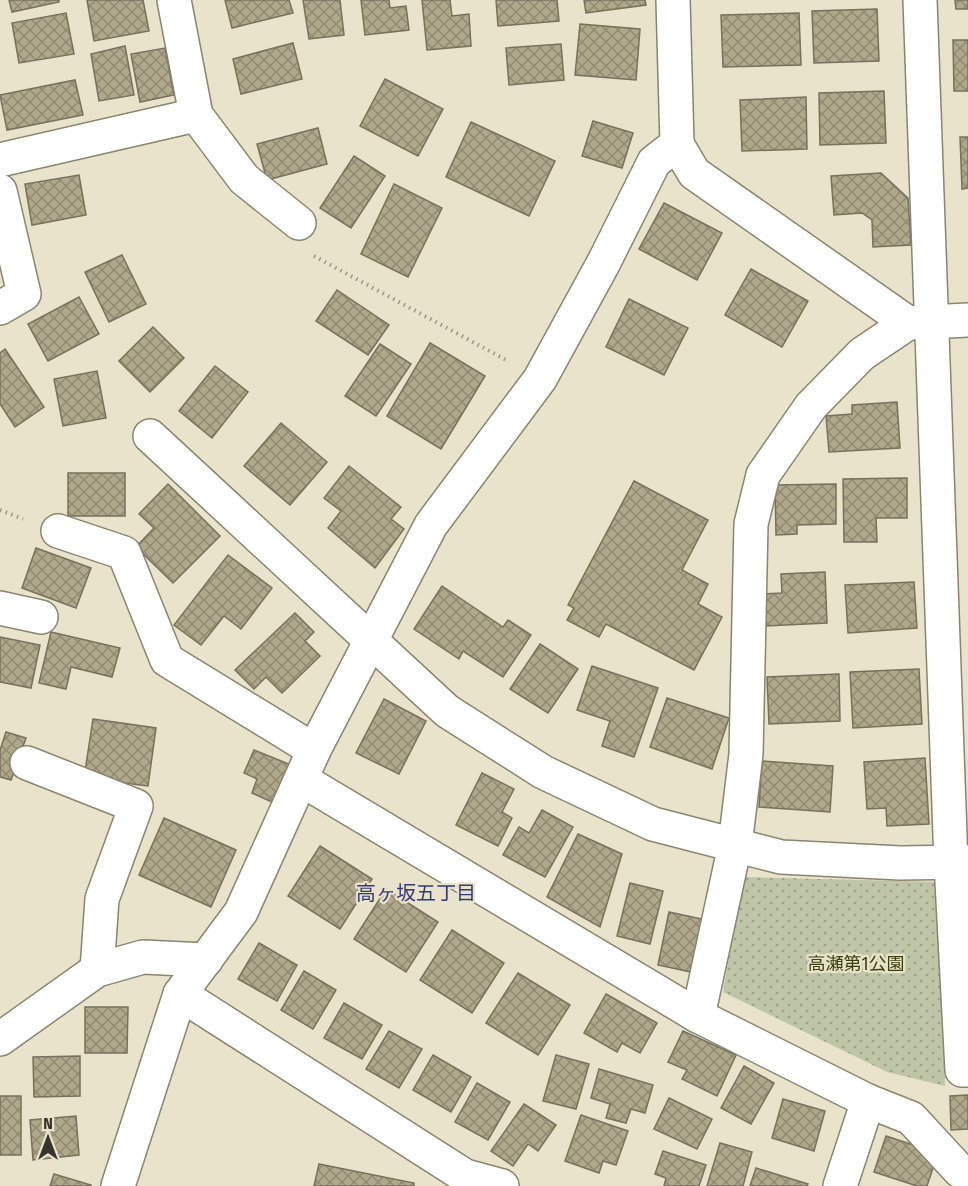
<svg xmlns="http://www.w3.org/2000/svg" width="968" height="1186" viewBox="0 0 968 1186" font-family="'Fira Sans Condensed','Noto Sans JP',sans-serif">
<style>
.park{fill:url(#park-dots)}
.building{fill:url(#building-cross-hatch);stroke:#77715c;stroke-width:1.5}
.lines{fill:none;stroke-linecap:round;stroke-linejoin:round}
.minor-casing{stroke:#8a856e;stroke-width:36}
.path{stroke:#9b9786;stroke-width:4;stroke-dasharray:1.5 4.5;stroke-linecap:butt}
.minor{stroke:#fff;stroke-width:33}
.labels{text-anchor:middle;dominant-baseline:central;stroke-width:4.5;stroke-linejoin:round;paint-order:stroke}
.park-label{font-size:18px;fill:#39400d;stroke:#e9e3cb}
.neighbourhood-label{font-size:20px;fill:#323b76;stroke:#e9e3cb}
</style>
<defs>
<pattern id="park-dots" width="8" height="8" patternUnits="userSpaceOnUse" patternTransform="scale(1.5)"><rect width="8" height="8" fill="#bfc5a7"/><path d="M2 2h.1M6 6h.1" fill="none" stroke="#9ca188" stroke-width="1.8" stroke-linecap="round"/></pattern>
<pattern id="building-cross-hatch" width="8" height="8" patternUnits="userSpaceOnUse" patternTransform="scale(1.5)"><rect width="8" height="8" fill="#b0a88b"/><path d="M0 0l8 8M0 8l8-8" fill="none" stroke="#908a72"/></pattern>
</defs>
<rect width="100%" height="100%" fill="#e9e3cb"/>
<polygon class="park" points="743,877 938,882 945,1086 887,1072 723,992"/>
<g class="building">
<polygon points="9,0 59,0 59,2 12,12"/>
<polygon points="87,0 143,0 149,31 94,41"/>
<polygon points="225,0 289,0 293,13 232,28"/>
<polygon points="303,0 340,0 344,35 309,39"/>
<polygon points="361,0 389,0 390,8 406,6 409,30 365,35"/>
<polygon points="422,0 450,0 452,16 469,14 471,46 427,50"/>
<polygon points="496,0 557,0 559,21 498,26"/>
<polygon points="584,0 645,0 646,5 586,13"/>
<polygon points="955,0 968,0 968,9 956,9"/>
<polygon points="877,9 879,61 814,63 812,11"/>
<polygon points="66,13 74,54 19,63 12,23"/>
<polygon points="799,13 801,65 723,67 721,15"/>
<polygon points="580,24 640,29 636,80 575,75"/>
<polygon points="953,40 968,40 968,91 954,91"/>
<polygon points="293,43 302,79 241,94 233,59"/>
<polygon points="561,44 564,80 509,85 506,48"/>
<polygon points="125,46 134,95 99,101 91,54"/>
<polygon points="165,48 174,95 140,102 131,54"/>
<polygon points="385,79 443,109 418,156 360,126"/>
<polygon points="75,80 83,115 7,130 0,95"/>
<polygon points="884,91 886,143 820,145 819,93"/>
<polygon points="806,97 807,149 742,151 740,100"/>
<polygon points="593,121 633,133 622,168 582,156"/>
<polygon points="471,122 555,161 529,216 446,177"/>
<polygon points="318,128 327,164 267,180 257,144"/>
<polygon points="960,137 968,137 968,188 962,189"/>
<polygon points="354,156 385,176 351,228 320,208"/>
<polygon points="881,173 908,198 911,245 873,247 872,220 862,213 834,215 831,176"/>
<polygon points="79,175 86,215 32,225 25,184"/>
<polygon points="394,184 442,208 408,277 361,254"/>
<polygon points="664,203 722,233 697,280 639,249"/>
<polygon points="122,255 146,304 109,322 85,272"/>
<polygon points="751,269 808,301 782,347 725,315"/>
<polygon points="337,290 389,325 368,355 316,321"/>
<polygon points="79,297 99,334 48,361 28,324"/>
<polygon points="629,299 688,328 664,375 606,347"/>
<polygon points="153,327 184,358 150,392 119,361"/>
<polygon points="430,343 485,376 441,449 387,416"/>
<polygon points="380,344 411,364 376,416 345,396"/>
<polygon points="5,349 44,407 15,427 0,404 0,353"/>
<polygon points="215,366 248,392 212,438 179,411"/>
<polygon points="97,371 106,418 63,426 54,379"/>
<polygon points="897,402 900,448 829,452 826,416 852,414 852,405"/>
<polygon points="281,423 327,462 290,505 244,466"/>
<polygon points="349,466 401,507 391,519 404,529 375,568 328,528 341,511 324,498"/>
<rect x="68" y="473" width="57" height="43"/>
<polygon points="907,478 907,518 876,518 877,542 844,542 843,479"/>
<polygon points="634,481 708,520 682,570 708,584 698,604 722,617 694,670 606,624 599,637 567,620 574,608 568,605"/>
<polygon points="168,484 220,536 173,583 136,547 154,528 139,514"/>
<polygon points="836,484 836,524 797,525 797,534 776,535 775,485"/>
<polygon points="36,548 91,568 76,608 22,588"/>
<polygon points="228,555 272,588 241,629 224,616 201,645 174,625"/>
<polygon points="825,572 827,623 765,626 763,594 782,593 781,574"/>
<polygon points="914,582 917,628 848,633 845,585"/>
<polygon points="442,586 503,627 508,620 531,635 503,677 463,651 459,659 414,629"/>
<polygon points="295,613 314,632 305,641 320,656 282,693 266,677 254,689 235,670"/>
<polygon points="51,632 120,648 112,677 71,667 66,689 39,683"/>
<polygon points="0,637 40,645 31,688 0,682"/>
<polygon points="540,644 578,669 548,713 510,689"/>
<polygon points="592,666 658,688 634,757 602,746 610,721 577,710"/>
<polygon points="919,669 922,724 853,728 850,672"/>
<polygon points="839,674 840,721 769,724 767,677"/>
<polygon points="667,698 729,718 712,769 650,747"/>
<polygon points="384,699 426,721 399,774 356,753"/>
<polygon points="93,719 156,728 148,786 84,778"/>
<polygon points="6,732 26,738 11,780 0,777 0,750"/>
<polygon points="254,750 291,765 274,803 252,793 257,779 244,773"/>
<polygon points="925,758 929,824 887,826 886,808 867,809 864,762"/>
<polygon points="762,761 833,766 830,812 759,807"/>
<polygon points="482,773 514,789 502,812 512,818 498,846 456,825"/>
<polygon points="542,810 573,827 545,877 503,855 519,827 529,833"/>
<polygon points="164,818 236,850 211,907 139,875"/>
<polygon points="578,834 622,854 600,927 547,897"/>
<polygon points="320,846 372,879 340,929 288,896"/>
<polygon points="630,883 663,891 650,944 617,936"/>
<polygon points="386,889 438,922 406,972 354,939"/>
<polygon points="669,912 702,919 691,972 658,965"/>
<polygon points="452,930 504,963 472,1013 420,980"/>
<polygon points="259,943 297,965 277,1001 238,979"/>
<polygon points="304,971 336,990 313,1029 281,1010"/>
<polygon points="518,973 570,1005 538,1055 486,1023"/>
<polygon points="606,994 657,1023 640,1053 622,1043 617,1052 584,1033"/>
<polygon points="344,1003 382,1025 362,1059 324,1038"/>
<polygon points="85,1007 128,1007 127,1053 85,1053"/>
<polygon points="389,1031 422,1049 399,1088 366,1069"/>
<polygon points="683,1031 736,1055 717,1096 682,1079 687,1070 668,1062"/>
<polygon points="433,1055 471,1077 451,1112 413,1090"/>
<polygon points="556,1055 589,1064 576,1109 543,1101"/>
<polygon points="80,1056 80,1096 34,1097 33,1057"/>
<polygon points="744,1066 774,1083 751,1124 721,1108"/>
<polygon points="599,1069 653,1085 645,1113 631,1109 626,1123 606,1118 610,1104 591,1098"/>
<polygon points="477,1083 510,1102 488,1140 455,1122"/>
<polygon points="968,1095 968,1129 951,1130 950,1096"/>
<rect x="0" y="1096" width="21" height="59"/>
<polygon points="669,1098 712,1119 697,1149 654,1129"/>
<polygon points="783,1099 825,1111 814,1151 772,1138"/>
<polygon points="524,1104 556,1125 538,1151 528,1144 513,1166 491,1151"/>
<polygon points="581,1115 628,1131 616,1165 603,1161 599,1173 565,1161"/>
<polygon points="76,1116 79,1155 33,1160 30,1120"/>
<polygon points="886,1136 938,1153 927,1186 917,1186 874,1172"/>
<polygon points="720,1143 752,1152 743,1186 707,1186"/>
<polygon points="663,1151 706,1165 699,1186 664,1186 666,1178 655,1174"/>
<polygon points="319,1164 414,1183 414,1186 314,1186"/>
<polygon points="756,1168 808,1184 807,1186 750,1186"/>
<polygon points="54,1174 91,1185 91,1186 50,1186"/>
</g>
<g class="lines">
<g class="minor-casing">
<g id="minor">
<polyline points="174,0 196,115 244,179 299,223"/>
<polyline points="920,0 951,863 962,1070 968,1070"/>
<polyline points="677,144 694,173 908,323 968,320"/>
<polyline points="0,160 196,115"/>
<polyline points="0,191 24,294 0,308"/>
<polyline points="150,436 447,711 543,772 653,824 781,857 900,863 968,862"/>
<polyline points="58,531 124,553 167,660 314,750"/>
<polyline points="0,608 41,617"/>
<polyline points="27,763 136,806 102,899 97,970"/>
<polyline points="302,780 698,1016 868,1101 840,1186"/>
<polyline points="180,994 465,1176 502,1186"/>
<polyline points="698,1016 735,845 746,754 751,524 763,475 811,406 862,354 908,323"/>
<polyline points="0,1039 97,970 143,957 206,960"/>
<polyline points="868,1101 911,1118 960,1171 968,1176"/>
<polyline points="118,1186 180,994 241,912 314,750 431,525 540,379 604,262 654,162 677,144 673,0"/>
</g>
</g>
<g class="path">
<polyline points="314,256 508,361"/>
<polyline points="0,510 23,519"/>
</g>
<use href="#minor" class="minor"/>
</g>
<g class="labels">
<g class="park-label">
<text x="856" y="964">高瀬第1公園</text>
</g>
<g class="neighbourhood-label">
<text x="416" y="893">高ヶ坂五丁目</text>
</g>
</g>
<g transform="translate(48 1138)" stroke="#e9e3cb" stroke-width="4.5" paint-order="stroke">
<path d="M0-4.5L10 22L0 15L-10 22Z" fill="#36342b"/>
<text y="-9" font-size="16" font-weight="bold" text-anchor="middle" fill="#36342b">N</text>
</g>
</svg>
